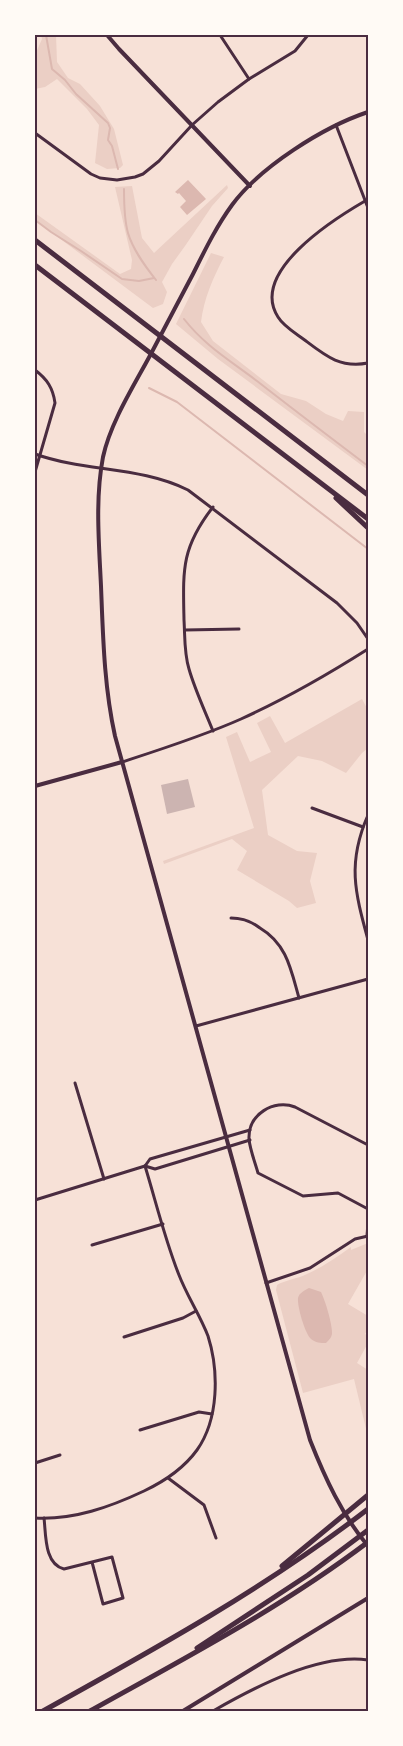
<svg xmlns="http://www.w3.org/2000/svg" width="403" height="1746" viewBox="0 0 403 1746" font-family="'Alegreya Sans',sans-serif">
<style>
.green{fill:#ebcfc5}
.water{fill:#dcb8b0}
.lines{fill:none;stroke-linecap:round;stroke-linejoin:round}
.stream{stroke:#dcb8b0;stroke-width:2}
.building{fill:#ccb4b1}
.minor{stroke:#4a2c40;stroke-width:3}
.tertiary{stroke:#4a2c40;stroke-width:4}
.secondary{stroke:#4a2c40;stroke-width:4}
.motorway{stroke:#4a2c40;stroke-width:5}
.neatline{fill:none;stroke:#4a2c40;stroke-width:2}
</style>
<rect width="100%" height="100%" fill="#f7e1d7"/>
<g class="green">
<polygon points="41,35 56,35 57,62 68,78 80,84 100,106 114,129 123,165 120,168 107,169 95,163 99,125 87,109 57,79 45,87 35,89 35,55 42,39"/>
<polygon points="227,185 228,188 212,206 185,246 172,264 162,282 167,292 163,304 153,308 35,220 35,213 120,274 131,269 132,260 115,187 132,186 142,238 154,253"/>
<path d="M211,253l13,4c-11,21 -20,41 -23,65l12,19 68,53 25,7 20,13 17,7 5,-10 16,1v20l4,4v34l-150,-111 -42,-35z"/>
<polygon points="362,699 368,710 368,748 362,753 346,773 322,761 298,756 262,790 268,835 297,851 317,853 310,881 316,903 297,908 289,901 237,870 247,851 232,839 164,864 163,861 254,828 226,737 237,732 250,762 271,752 257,723 270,716 285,743"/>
<path d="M368,1243v26l-20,35 20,12v13l-3,5 3,2v7l-11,20 11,7v67l-14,-58 -51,14 -27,-103 1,-5c8,-5 20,-6 30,-11 16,-7 30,-17 44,-27v3z"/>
</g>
<g class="water">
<polygon points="188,180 206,199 187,215 180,207 186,201 179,193 178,194 175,192"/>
<path d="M309,1288l12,4c4,8 11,31 11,41 0,4 -3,7 -6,10 -6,0 -10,0 -15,-4 -6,-5 -14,-33 -13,-41 1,-5 7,-8 11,-10z"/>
</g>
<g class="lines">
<g class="stream">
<polyline points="46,35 52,69 65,80 76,94 108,123 110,128 108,140 112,146 118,169"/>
<path d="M124,189c0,15 0,30 4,44 5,17 17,33 28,47"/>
<polyline points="35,220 51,232 81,251 122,279 139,281 154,278"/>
<path d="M184,319c21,27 47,42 73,62 37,29 74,57 111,85"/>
<polyline points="149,388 177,402 368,549"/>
</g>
</g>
<polygon class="building" points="188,779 195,807 167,814 161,785"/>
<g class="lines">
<g class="minor">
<polyline points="220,35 249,79"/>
<polyline points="336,125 368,208"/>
<polyline points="35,133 91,174 100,178 117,180 135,177 143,174 159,161 192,125 218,102 249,79 295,51 308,35"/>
<path d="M365,201c-31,18 -116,71 -87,116 6,10 19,17 28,24 21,16 35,27 62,22"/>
<path d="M35,370c12,9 18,18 20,33l-20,69"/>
<path d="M35,454c50,18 105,12 153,36l149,113 20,20 11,16"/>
<polyline points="185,630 239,629"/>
<path d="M213,731c-8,-20 -18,-41 -24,-62 -5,-16 -4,-33 -5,-49 -1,-50 -3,-72 29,-113"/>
<path d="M122,762c40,-13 81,-26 119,-43 44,-20 86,-44 127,-70"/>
<polyline points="312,808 363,827"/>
<path d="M368,815c-21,48 -13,77 0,125"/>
<path d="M231,918c11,0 20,3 29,10 27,16 31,42 39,70"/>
<polyline points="196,1026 368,979"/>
<polyline points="75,1083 104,1179"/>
<path d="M368,1145l-73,-38c-21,-8 -47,7 -46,32 1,11 6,23 9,34l45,23 35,-3 30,16"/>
<polyline points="145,1166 150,1159 250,1130"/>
<polyline points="35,1200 145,1166 155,1169 250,1140"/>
<polyline points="367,1236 368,1222"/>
<polyline points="92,1245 163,1224"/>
<polyline points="266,1283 310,1268 355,1239 368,1236"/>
<polyline points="124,1337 183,1318 196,1311"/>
<polyline points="140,1430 199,1412 212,1414"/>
<polyline points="35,1463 60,1455"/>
<polyline points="168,1478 204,1505 216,1538"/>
<path d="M35,1518c39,2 75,-11 109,-27 21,-10 40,-23 53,-41 22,-31 22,-79 11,-114 -8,-21 -21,-40 -29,-61 -14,-35 -23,-73 -34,-109"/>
<path d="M44,1518c2,16 0,46 20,51l28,-7 11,42 20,-6 -11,-41 -20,5"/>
<path d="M213,1711c42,-24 106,-58 155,-51"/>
</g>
<g class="tertiary">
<polyline points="107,35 119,49 250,186"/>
<polyline points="183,1711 368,1598"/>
</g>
<g class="secondary">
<path d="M368,112c-45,15 -108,55 -136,93 -16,22 -27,45 -39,69 -13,25 -26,49 -39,74 -17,33 -43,72 -51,109 -8,42 -4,86 -2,129 2,50 3,100 14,150l195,704c15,38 32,75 58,106"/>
<polyline points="35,786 122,762"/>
</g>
<g class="motorway">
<polyline points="35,240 368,495"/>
<polyline points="35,265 368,519"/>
<polyline points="336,498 368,528"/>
<polyline points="282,1566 368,1495"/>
<polyline points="197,1648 308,1575 368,1530"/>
<path d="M43,1711c112,-62 224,-124 325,-202"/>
<path d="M90,1711c95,-53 191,-103 278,-169"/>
</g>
</g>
<rect width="403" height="1746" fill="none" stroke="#fffaf5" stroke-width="72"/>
<rect x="36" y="36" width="331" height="1674" class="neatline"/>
</svg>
